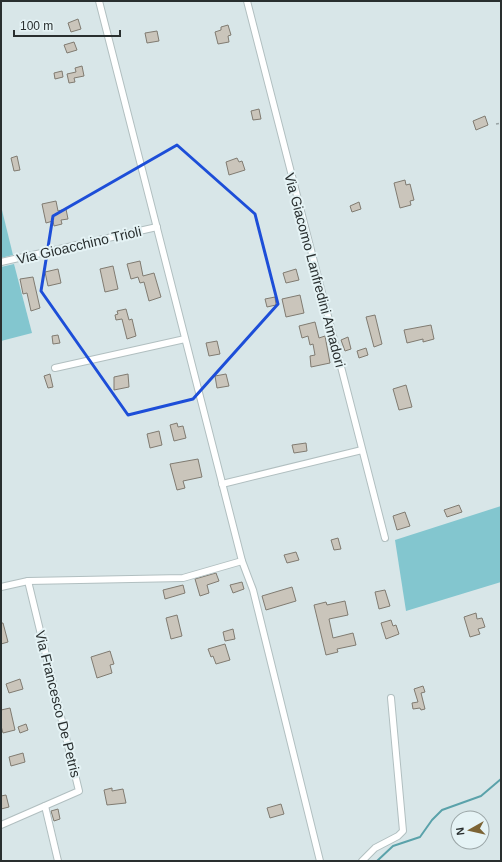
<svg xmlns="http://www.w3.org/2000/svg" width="502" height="862" viewBox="0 0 502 862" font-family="Helvetica,sans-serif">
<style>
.green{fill:#83c6cf}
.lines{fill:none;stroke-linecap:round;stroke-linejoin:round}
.stream{stroke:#5aa2aa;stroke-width:2}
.building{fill:#cac5bb;stroke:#807b71}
.minor-casing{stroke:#b1bfc0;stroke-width:8}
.path{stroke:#98a3a4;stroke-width:1.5;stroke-dasharray:3 3;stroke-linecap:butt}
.minor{stroke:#fff;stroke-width:6}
.marked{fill:none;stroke:#1d4ed8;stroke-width:3;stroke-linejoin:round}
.labels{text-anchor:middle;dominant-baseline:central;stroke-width:4;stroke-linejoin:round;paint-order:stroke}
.street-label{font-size:14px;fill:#292f2f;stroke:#e5f3f5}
</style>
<rect width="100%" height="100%" fill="#d8e6e8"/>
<g class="green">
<polygon points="1,206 13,255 1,258"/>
<polygon points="14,264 32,333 1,341 1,267"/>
<polygon points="501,506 501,582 406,611 395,540"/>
</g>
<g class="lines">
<polyline class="stream" points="377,861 393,846 420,837 432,820 442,810 481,796 501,779"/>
</g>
<g class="building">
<polygon points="78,19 81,29 71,32 68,23"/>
<polygon points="228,25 231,35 228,36 229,42 218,44 215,32 221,30 221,27"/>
<polygon points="157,31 159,41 147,43 145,33"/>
<polygon points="74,42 77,50 67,53 64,45"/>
<polygon points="82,66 84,76 74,78 75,82 69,83 67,74 76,72 75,68"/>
<polygon points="62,71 63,77 55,79 54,73"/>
<polygon points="259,109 261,119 253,120 251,111"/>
<polygon points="485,116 488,125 476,130 473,121"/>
<polygon points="17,156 20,170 14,171 11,158"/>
<polygon points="237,158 239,162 242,161 245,170 229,175 226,162"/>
<polygon points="405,180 406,185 410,184 414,200 410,201 411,205 400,208 394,183"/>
<polygon points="56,201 58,211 66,209 68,219 61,220 62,224 54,226 53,221 46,223 42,204"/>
<polygon points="359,202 361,209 352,212 350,206"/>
<polygon points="140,261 143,276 154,273 161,297 149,301 144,282 140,283 138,277 131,279 127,264"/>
<polygon points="113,266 118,289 105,292 100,269"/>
<polygon points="58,269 61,283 48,286 45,272"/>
<polygon points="296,269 299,280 286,283 283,273"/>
<polygon points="33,277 40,308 31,311 27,293 23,294 20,279"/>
<polygon points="300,295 304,313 286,317 282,299"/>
<polygon points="275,297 276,305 267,307 265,299"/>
<polygon points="126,309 129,320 132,319 136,336 127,339 122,319 116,320 115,315 118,314 117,311"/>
<polygon points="375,315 382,344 374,347 366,317"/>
<polygon points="315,322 319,338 325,336 330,363 311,367 310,356 315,355 313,344 310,345 308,336 302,338 299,326"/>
<polygon points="431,325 434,339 423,342 423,339 407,343 404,330"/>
<polygon points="58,335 60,343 53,344 52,336"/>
<polygon points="348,337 351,349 345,351 341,340"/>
<polygon points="217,341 220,354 209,356 206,343"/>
<polygon points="366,348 368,355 359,358 357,351"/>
<polygon points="50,374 53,387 48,388 44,376"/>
<polygon points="128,374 129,387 114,390 114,377"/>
<polygon points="226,374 229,386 217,388 215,376"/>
<polygon points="406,385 412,407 399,410 393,389"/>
<polygon points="177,423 178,427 183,426 186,438 174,441 170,425"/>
<polygon points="159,431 162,445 150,448 147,434"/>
<polygon points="306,443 307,451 294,453 292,445"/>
<polygon points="198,459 202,477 183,481 185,488 177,490 170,464"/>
<polygon points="459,505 462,512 447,517 444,510"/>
<polygon points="405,512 410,526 397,530 393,516"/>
<polygon points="338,538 341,549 334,550 331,540"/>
<polygon points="296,552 299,560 287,563 284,555"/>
<polygon points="216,573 219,581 207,585 209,593 200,596 195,579"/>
<polygon points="242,582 244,589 233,593 230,585"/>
<polygon points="183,585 185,593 165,599 163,590"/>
<polygon points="292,587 296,601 266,610 262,596"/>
<polygon points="385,590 390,606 379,609 375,592"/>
<polygon points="345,601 348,615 329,619 333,638 353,633 356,645 337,649 338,652 326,655 314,605 326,602 327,605"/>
<polygon points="476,613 477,619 482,618 485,627 478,629 480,634 470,637 464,617"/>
<polygon points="177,615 182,636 171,639 166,618"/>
<polygon points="391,620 393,626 396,625 399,634 386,639 381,623"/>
<polygon points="1,623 3,623 8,642 1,644"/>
<polygon points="233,629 235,639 225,641 223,632"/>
<polygon points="225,644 230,660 216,664 213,656 211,657 208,649"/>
<polygon points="110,651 114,664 110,665 112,673 97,678 91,657"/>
<polygon points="20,679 23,689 9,693 6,684"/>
<polygon points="423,686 425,692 421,693 425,709 421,710 420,708 413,709 412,703 418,702 414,689"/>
<polygon points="10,708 15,730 3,733 1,726 1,710"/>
<polygon points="26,724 28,730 20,733 18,727"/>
<polygon points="23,753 25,762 11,766 9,757"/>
<polygon points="112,788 112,791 123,789 126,803 107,805 104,790"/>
<polygon points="6,795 9,807 1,809 1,796"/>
<polygon points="281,804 284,814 270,818 267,808"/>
<polygon points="58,809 60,819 54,821 51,811"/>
</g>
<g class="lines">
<g class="minor-casing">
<g id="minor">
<polyline points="99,1 242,561 253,590 320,861"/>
<polyline points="247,1 385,538"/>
<polyline points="1,262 157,227"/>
<polyline points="55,368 185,339"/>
<polyline points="222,484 362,450"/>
<polyline points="1,587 28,581 183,578 242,561"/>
<polyline points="45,806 58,861"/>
<polyline points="1,825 79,791 28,581"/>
<polyline points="362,861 375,848 398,836 403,831 391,698"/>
</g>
</g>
<polyline class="path" points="496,124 501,123"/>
<use href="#minor" class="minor"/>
</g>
<path class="marked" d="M177,145l78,69 23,90 -85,95 -65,16 -87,-124 12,-75z"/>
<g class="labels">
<g class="street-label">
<text transform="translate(79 245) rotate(-13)">Via Gioacchino Trioli</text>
<text transform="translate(315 270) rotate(75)">Via Giacomo Lanfredini Amadori</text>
<text transform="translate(58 704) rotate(76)">Via Francesco De Petris</text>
</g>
</g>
<rect width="502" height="862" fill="none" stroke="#292f2f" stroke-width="4"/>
<g transform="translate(470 830) rotate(262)"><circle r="19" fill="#e5f3f5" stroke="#9aa5a6"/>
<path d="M0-3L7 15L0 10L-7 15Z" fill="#7c6435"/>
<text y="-6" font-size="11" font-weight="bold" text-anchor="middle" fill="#292f2f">N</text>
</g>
<path d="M14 30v6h106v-6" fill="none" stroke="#292f2f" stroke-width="2"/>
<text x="20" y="30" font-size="12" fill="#292f2f" stroke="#e5f3f5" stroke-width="3" paint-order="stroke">100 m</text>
</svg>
